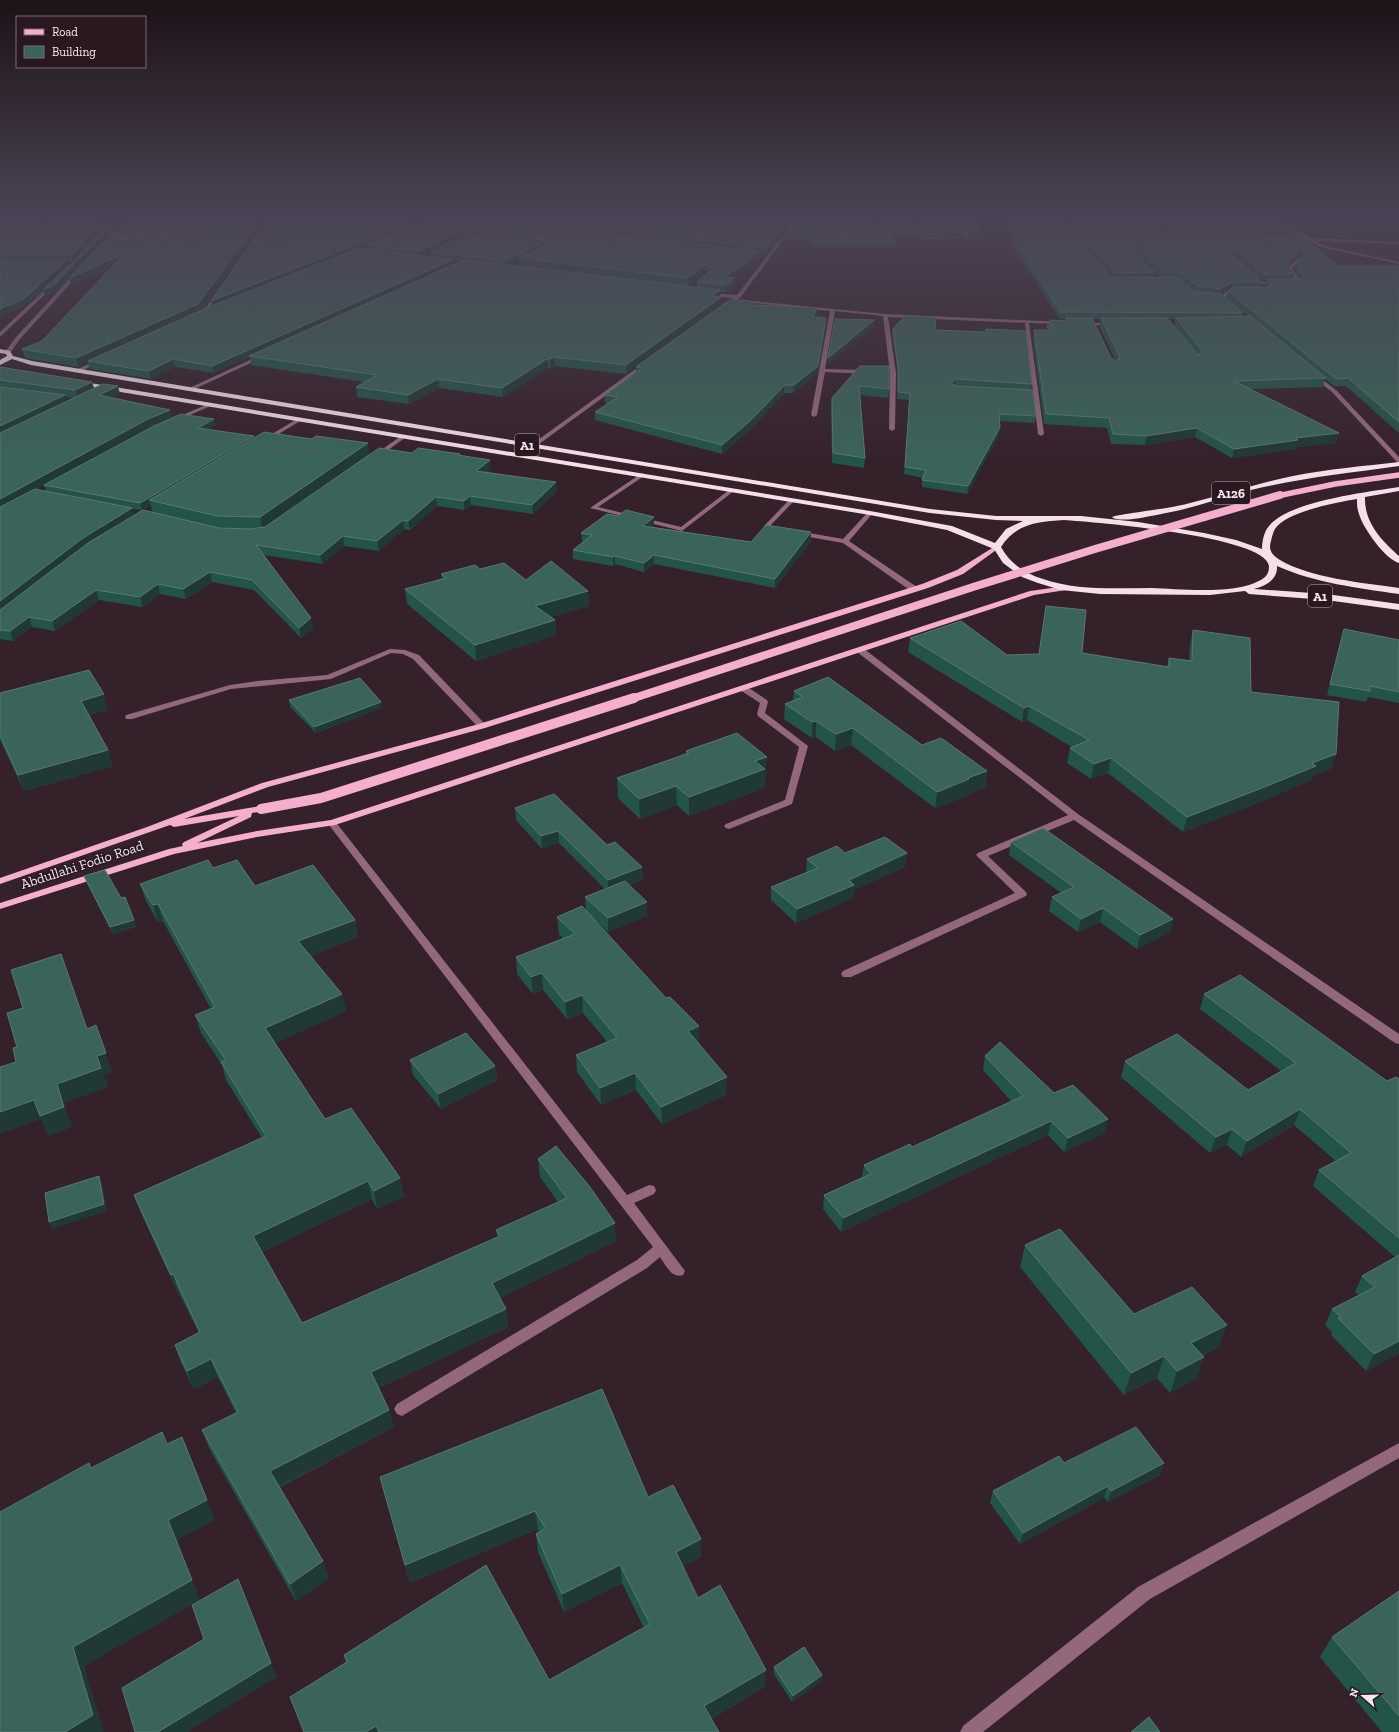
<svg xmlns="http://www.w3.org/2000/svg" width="1399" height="1732" viewBox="0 0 1399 1732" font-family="'Zilla Slab',serif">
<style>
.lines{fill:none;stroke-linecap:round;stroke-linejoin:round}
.minor{fill:#93687c;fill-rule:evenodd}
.major{fill:#f6aecf;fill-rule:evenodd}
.highway{fill:#f6dfe9;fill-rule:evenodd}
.major-bridge-far2{stroke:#f6aecf;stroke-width:5.5}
.major-bridge-far1{stroke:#f6aecf;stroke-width:8}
.major-bridge{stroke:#f6aecf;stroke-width:10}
.wall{fill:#235448;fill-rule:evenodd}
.shaded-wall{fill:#213934}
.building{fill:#3a6459;stroke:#577971}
.labels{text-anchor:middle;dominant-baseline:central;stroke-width:3;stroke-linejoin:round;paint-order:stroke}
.shield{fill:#2a1820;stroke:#b9aab0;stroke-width:1}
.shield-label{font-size:13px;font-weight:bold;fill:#f6e8ee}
.street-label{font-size:14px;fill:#f6e8ee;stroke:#2a1820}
</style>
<rect width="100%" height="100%" fill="#35212a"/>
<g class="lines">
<g class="minor">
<polygon points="128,218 132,218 97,255 93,255 93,253"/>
<polygon points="268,218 272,218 205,315 201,315"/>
<polygon points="790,218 794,218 788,234 740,298 732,302 730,301 733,298 706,295 708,293 737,295 784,234"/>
<polygon points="867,218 871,218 883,238 874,238 874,236 879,236"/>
<polygon points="904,218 908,218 924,237 966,237 948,218 952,218 972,238 922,239"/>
<polygon points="1142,218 1147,218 1168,236 1168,238 1166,238"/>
<polygon points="1271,218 1276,218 1311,238 1399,242 1399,244 1316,241 1322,245 1399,262 1399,264 1320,247 1309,241 1292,240 1293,238 1305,238"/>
<polygon points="384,242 383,244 354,245 352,244"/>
<polygon points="1298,258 1302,259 1292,268 1302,284 1261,284 1259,283 1261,282 1296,282 1290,274 1288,268"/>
<polygon points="77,271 81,272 20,339 10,353 6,353 5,352 16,337"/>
<polygon points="51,284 55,285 0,337 0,332"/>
<polygon points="1229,290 1241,290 1243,291 1232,292 1223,299 1219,299 1219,297"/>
<polygon points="742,300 885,314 1065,322 1063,324 1029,323 1044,434 1041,436 1038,434 1025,323 888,317 896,373 895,429 892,431 889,429 890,373 883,316 835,311 825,369 867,370 870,372 867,374 825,372 817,415 814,417 811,415 830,311 744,302"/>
<polygon points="1081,323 1113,323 1115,324 1113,325 1079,325"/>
<polygon points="261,355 266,356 190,391 185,390"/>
<polygon points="99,359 104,360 79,372 74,371"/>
<polygon points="644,363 649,364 535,447 531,447 531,445"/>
<polygon points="1314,373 1336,390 1399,457 1399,463 1397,462 1332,392 1312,376 1312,374"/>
<polygon points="208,404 213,405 176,421 171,420"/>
<polygon points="297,419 302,420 267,441 262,440"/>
<polygon points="401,436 406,437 377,458 373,458 373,456"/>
<polygon points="642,473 644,474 644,476 598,507 681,527 729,490 734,491 682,531 590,508"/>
<polygon points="789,500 794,501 768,528 764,528 764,526"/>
<polygon points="868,512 873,513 849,541 917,587 917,591 911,591 843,543 798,535 795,533 798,531 843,539"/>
<polygon points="857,648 863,648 1078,814 1399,1034 1399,1044 1395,1043 1074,820 988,856 1026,892 1027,894 1026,896 851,977 843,977 841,974 843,971 1015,893 976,855 978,853 1068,815 857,652"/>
<polygon points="390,649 405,650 419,655 485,724 486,726 485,728 479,728 413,659 403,654 391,653 331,679 231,689 132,719 126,719 125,717 126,715 230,685 257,681 327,675"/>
<polygon points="740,686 746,686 767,700 768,702 765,713 808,746 792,804 729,829 726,828 724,826 726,824 785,800 799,747 758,716 757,714 760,703 740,690 739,688"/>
<path d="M332,820l3,1 292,374 22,-10 5,1 2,4 -2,4 -20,9 51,68 -2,4c-12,4 -17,-10 -23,-18l-13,11 -245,148 -5,-2 -3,-5 3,-5 240,-144 16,-13 -324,-422 -2,-2z"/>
<polygon points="1399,1443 1399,1458 1150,1599 983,1732 960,1732 963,1726 1138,1587"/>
</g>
<polygon class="major" points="997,545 999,546 999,548 963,574 928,588 485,728 268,787 184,819 261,806 266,809 264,811 252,813 251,817 197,843 257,831 331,820 1030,591 1066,586 1070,588 1066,590 1034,595 335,825 257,837 174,854 0,909 0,903 169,849 183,846 182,844 184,842 239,816 174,827 170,825 0,884 0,878 147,827 262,783 479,724 922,584 957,570"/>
<g class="highway">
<path d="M0,349l10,2 3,5 19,5 898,148 66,7h85l57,6 66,11 32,7 26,9c0,-7 2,-18 7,-23 20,-25 99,-34 130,-39v4l-34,6c-1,25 16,43 34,59v7c-14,-4 -36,-35 -40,-49 -2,-5 -2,-10 -2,-15 -19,3 -72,13 -82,30 -2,3 -3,8 -4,12 -3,9 1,14 9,19 30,18 84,23 119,28v6c-41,-6 -84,-11 -122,-28 1,13 -11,20 -23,23l72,5 73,10v6l-73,-10 -77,-6 -4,-3 -35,4 -110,-1 -39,-4 -23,-7 -16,-6 -19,-14 -9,-14 -47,-19 -77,-15 -792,-130 -3,-2 3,-2 792,130 82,15 43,17 11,-14 17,-8 -27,-1 -66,-7 -899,-148 -19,-6 -12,6v-5l7,-4 -1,-2 -6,-1zM1064,520c29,2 202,16 205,46 0,5 -1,8 -4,11 -23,19 -85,12 -114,11 -36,0 -73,3 -108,-9 -18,-6 -33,-15 -42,-32 15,-24 37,-25 63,-27z"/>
<path d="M1399,462v4c-50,7 -99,12 -148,24 -28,7 -56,18 -85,23 -11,2 -47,11 -54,4 2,-2 51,-8 60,-10 40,-8 80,-23 121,-31 35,-7 71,-10 106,-14z"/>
</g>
<polyline class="major-bridge-far2" points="1277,496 1335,484 1399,475"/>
<polyline class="major-bridge-far1" points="631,699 973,587 1095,549 1280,495"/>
<polyline class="major-bridge" points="261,809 321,798 634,698"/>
</g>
<g class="wall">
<polygon points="0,218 112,218 73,262 66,262 67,266 26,306 4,315 0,319"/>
<path d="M113,218h13l-24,26h6l-1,-4 160,-22 -19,26h-4l1,5 -44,62 11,-5 72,-64h-27l-1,-6 12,-18h520l-5,13h-3v5l-14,18h-6v5l-27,19 2,7 -9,7h-6v5h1v8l-95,69 -71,-8 -4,2h-3l-45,29 -64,-9 -30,16 -52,-7 -1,-10 8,-5 -113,-17 -1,-8 -36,16 -39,-6 -24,12 -61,-10 -2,-6 -10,4 -53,-9 -3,-9 20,-8 69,-73 -40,17 -1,-7 -14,14 -11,5 -2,-7 33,-31zM367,242h9l-7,3v4l-8,-1 6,-2zM431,253v4l-8,-1zM452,261l7,1 -7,3zM518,262v4l-7,-1zM704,271l4,1 -11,10v5l-7,-1 14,-10z"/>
<polygon points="873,218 908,218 918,230 917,236 893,236 895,241 895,248 814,248 811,241 785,241 783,243 783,236 790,228 877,228 876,233 881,233"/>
<polygon points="910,218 953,218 963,229 963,236 925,236"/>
<polygon points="954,218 980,218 981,229 980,236 972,236"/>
<path d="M1004,218h57l10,13 -8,-13h85l11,9 -1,6h10l-19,-15h129l16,12 -1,5 45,31h61v167l-53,-47h-12l-9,-7 -2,8 -73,2 86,54 -39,4 -1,2 -64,9 -37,-21 -50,8 -34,-1 -4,-16 -63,-4 -11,-86 1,-8h13v-5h3v-5l15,1v-2h-5l-45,-69zM1089,252l24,26h-1zM1135,254l25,23h-7l1,-5zM1233,255h2l28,25h4l-1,6 1,1h-7l1,-5zM1300,256l1,1 -5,5 -2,6 5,11h-6l2,-5 -5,-6 -1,-3zM1231,288h1l-4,3 -2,7 23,19h-7l1,-4 -21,-19zM1093,319h8l-2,7 17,35 -5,-3zM1168,319h7l-1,7z"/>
<polygon points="756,305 817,308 817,315 816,318 826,325 817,374 793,393 784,393 749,431 722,454 595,420 595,412 608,403 605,403 605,395 636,372 636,367"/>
<polygon points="903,316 936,330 985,332 986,329 1032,384 1031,390 1036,416 1035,423 1000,421 999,435 967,494 922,487 922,480 923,478 904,474 909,400 897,399 898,373 892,336 893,329 902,321"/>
<polygon points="860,366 889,389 888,398 860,395 865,458 864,468 832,463 831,408 832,398"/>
<path d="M0,367l92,15 2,6 26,6 -8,4 58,12 2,8 44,7 -8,4 46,9 116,17 42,-2 48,1v2l31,12 -5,5 71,18 -24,23 -62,-9 -7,5 -27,-4 -27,24 -6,-1 -25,22 -35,-5 -22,18 -58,-9 49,73 -12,10 -47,-48 -42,-8 -26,17 -26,-5 -18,13 -43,-7 -44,31 -23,-4 -19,14 -13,-2zM65,397l8,1 -7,3zM150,428l-106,57 2,6 -9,-2zM151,505l1,7 -9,-2zM132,509l10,1 -8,5z"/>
<polygon points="618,516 654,526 652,527 751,542 811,541 775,588 654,564 644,572 615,564 613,566 573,559 573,550 584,542 582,541 581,533"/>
<polygon points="480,569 526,580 588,591 589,606 550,617 555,620 556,635 476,661 407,604 405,589 442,579 441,574"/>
<polygon points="1046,606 1082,653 1167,667 1169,658 1189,661 1190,644 1193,630 1251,692 1336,754 1331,769 1313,776 1311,780 1258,803 1183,832 1108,773 1091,779 1067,763 1070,748 1072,747 1027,720 1022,722 908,652 910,638 1007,655 1039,654"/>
<polygon points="1344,629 1399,640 1399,703 1368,697 1366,702 1327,695"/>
<polygon points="794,691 922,745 987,771 985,788 967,794 967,796 935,808 851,745 835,751 816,737 812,738 784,719 785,704 793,700"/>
<polygon points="0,693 108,710 89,715 108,750 113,766 24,791 0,740"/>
<polygon points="289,700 381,702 382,708 316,733 290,707"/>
<polygon points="686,751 766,776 765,777 764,788 689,816 677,805 640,819 618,798 617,778 686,754"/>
<polygon points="515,808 607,845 642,867 643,880 629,885 647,902 647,916 608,932 593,918 699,1044 726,1095 662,1124 636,1090 601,1105 577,1072 576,1055 607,1042 583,1013 567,1019 543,990 533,994 517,974 516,957 563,938 559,934 557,917 586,910 585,897 605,889 559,843 542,849 516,820"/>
<polygon points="1011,842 1173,919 1170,932 1137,949 1100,922 1078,932 1049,911 1052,897 1061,893 1009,855"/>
<polygon points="845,853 905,867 854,890 853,898 796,923 771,900 771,887 806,872 807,859"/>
<polygon points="213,868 255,886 355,920 358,937 310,956 342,994 346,1011 275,1043 325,1119 400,1178 404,1196 377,1209 372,1199 262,1252 302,1323 497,1237 496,1230 558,1202 540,1177 538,1159 616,1241 500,1298 506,1309 508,1327 379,1388 394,1427 280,1487 329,1578 296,1601 209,1448 202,1430 236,1413 218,1377 194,1389 181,1363 175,1345 199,1333 179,1293 178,1293 141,1213 134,1195 262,1138 226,1080 222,1065 201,1033 195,1015 211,1009 163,921 158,922 146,901 140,884"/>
<polygon points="84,876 134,920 136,927 113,934 87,883"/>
<polygon points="1204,994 1387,1081 1399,1079 1399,1353 1366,1371 1331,1335 1332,1332 1325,1325 1332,1309 1359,1295 1355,1292 1362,1276 1395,1257 1313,1186 1319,1170 1336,1161 1294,1125 1241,1157 1227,1145 1210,1153 1121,1077 1125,1061 1248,1090 1281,1071 1200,1009"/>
<polygon points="985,1056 1054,1093 1105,1133 1064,1152 1048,1135 841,1232 823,1209 824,1195 862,1177 864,1165 912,1147 1012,1102 983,1070"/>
<polygon points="410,1060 495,1066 497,1080 441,1109 413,1075"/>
<polygon points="1025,1245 1134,1314 1219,1347 1202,1356 1196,1379 1170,1393 1157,1378 1124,1395 1020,1267"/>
<polygon points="1064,1463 1164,1463 1160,1475 1108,1502 1104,1498 1020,1544 990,1503 993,1491"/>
<polygon points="380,1477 648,1497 701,1539 701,1557 683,1566 698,1598 765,1687 711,1719 719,1732 304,1732 290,1697 346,1662 344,1655 549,1680 644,1628 622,1583 564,1612 538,1552 536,1534 539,1532 538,1529 410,1583"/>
<polygon points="1399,1591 1399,1732 1382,1732 1320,1657 1332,1637"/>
<polygon points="774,1667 822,1675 821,1682 792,1702 774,1674"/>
</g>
<g class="shaded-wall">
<polygon points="32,218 55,218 0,233 0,227"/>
<polygon points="105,218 112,218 73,262 72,255"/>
<polygon points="119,218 126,218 70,277 125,253 126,261 71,285 70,278 56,292 45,297 43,290 54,285"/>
<polygon points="261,218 267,218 248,244 247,237"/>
<polygon points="417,218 432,218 378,242 377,235"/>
<polygon points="786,218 788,218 783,231 783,225"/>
<polygon points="467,229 467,236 431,252 431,253 421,257 420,251"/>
<polygon points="780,230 780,236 766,254 766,248"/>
<polygon points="785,235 785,241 783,243 783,236"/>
<polygon points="367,240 367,246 358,250 212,307 211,301"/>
<polygon points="244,241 245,249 200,312 88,361 88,363 78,367 76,358"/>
<polygon points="541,244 541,251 518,258 518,262 507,267 506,261"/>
<polygon points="1090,245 1089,252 1086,256 1087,250"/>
<polygon points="1302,250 1300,256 1287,268 1288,261"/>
<polygon points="760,252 760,259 725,284 725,277"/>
<polygon points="66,260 67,266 26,306 4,315 0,319 0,310 2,308"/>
<polygon points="452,260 453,267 249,356 250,357 214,373 212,366"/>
<polygon points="704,266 704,276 688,288 688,278"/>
<polygon points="735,278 735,285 726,292 726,285"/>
<polygon points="1232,282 1231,288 1220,295 1221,289"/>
<polygon points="720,290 720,298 721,297 721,305 626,374 626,365"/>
<polygon points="817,308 817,315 813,325 813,317"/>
<polygon points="826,318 826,325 817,374 793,393 794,385"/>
<polygon points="874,320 874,326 827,365 828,358"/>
<polygon points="554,357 555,366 551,368 550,359"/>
<polygon points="173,359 175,367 151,379 149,371"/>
<polygon points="547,359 548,368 503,397 502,388"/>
<polygon points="438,379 439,388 409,404 408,395"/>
<polygon points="956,379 955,386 951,383"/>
<polygon points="92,382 94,390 77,398 75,390"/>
<polygon points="785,385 784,393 749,431 722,454 722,445"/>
<polygon points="118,386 120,394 101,403 99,395"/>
<polygon points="65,395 67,403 0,435 0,426"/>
<polygon points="170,410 172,418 150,428 0,509 0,499 148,419"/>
<polygon points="214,419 216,425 199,434 198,428"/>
<polygon points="1000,427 999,435 967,494 968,486"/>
<polygon points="1197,428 1195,437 1145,445 1146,436"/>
<polygon points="1339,433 1336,443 1297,447 1296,449 1232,458 1234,449 1296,438"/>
<polygon points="254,436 255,443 149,500 151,505 142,510 140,503"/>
<polygon points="368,443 370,456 262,531 260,517"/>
<polygon points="490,460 491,468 476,480 476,471"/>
<polygon points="556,482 557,491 533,514 532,505"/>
<polygon points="470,496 471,505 464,510 464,501"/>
<polygon points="436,497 437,506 410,530 408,521"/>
<polygon points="132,508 134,517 0,613 0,601 83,538"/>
<polygon points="654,517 654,526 643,534 643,526"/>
<polygon points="403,520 404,529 379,551 377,541"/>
<polygon points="811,532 811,541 775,588 775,579"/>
<polygon points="343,536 344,546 322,564 320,555"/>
<polygon points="654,555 654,564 644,572 644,563"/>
<polygon points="615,556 615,564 613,566 613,557"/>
<polygon points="210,572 212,582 186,599 183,589"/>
<polygon points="158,584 160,594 142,607 140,597"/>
<polygon points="96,590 99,600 55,631 52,621"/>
<polygon points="588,591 589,606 536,621 535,606"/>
<polygon points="29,617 32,627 13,641 10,631"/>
<polygon points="311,618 313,628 301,638 299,628"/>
<polygon points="555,620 556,635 476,661 475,645"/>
<polygon points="104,694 108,710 86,716 81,701"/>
<polygon points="381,702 382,708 316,733 314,727"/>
<polygon points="1029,706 1027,720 1022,722 1024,708"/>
<polygon points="816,721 816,737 812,738 812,722"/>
<polygon points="853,728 851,745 835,751 836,734"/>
<polygon points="108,750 113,766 24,791 18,775"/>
<polygon points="1336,754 1331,769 1313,776 1311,780 1258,803 1183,832 1187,817 1312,763"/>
<polygon points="767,757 766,776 765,777 764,788 689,816 689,797 755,761"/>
<polygon points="1111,758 1108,773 1091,779 1094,764"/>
<polygon points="987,771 985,788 967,794 967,796 935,808 937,792 968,778"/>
<polygon points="676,786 677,805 640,819 639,799"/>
<polygon points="558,831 559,843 542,849 541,836"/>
<polygon points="907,853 905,867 854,890 853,898 796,923 797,909 849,880"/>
<polygon points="642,867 643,880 608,893 608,880"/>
<polygon points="647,902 647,916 608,932 608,918"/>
<polygon points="158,904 163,921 158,922 153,905"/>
<polygon points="1103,908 1100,922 1078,932 1081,919"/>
<polygon points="1173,919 1170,932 1137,949 1140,935"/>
<polygon points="134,920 136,927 113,934 110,927"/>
<polygon points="355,920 358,937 302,959 298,941"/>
<polygon points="542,973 543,990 533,994 531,977"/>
<polygon points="342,994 346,1011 269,1046 265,1028"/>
<polygon points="582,995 583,1013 567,1019 565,1002"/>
<polygon points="699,1026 699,1044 688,1031"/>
<polygon points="106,1053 112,1072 104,1075 108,1087 64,1103 72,1127 48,1136 41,1119 0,1134 0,1112 57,1084 97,1056"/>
<polygon points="495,1066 497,1080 441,1109 438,1094"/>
<polygon points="635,1073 636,1090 601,1105 600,1088"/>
<polygon points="727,1077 726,1095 662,1124 661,1107"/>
<polygon points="1300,1109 1294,1125 1241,1157 1247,1141"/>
<polygon points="1108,1119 1105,1133 1064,1152 1068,1138"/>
<polygon points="1051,1121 1048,1135 841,1232 843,1218"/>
<polygon points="1232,1129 1227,1145 1210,1153 1216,1137"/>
<polygon points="99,1176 102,1183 107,1211 52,1229 49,1222"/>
<polygon points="400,1178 404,1196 377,1209 374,1191"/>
<polygon points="368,1181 372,1199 258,1254 253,1236"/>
<polygon points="615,1223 616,1241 494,1301 492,1283"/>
<polygon points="173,1274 179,1293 178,1293 171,1275"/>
<polygon points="506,1309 508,1327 375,1390 371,1372"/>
<polygon points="1227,1325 1219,1347 1183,1365 1191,1343"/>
<polygon points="1399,1341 1399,1353 1366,1371 1374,1354"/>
<polygon points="1164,1356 1157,1378 1124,1395 1131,1373"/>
<polygon points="1204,1357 1196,1379 1170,1393 1177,1371"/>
<polygon points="211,1359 218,1377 194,1389 187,1371"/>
<polygon points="389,1410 394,1427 276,1488 270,1471"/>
<polygon points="182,1437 215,1520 177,1540 200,1600 84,1666 104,1732 65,1732 73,1647 168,1520"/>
<polygon points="1164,1463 1160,1475 1108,1502 1111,1491"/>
<polygon points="1108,1486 1104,1498 1020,1544 1023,1533"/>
<polygon points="535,1511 538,1529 410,1583 405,1565"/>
<polygon points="701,1539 701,1557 676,1570 676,1552"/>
<polygon points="323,1561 329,1578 296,1601 290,1584"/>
<polygon points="620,1565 622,1583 564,1612 562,1594"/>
<polygon points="238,1579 277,1677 187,1732 158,1732"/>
<polygon points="766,1670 765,1687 704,1723 704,1706"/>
<polygon points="822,1675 821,1682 792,1702 793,1696"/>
<polygon points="376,1726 378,1732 366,1732"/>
</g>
<g class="building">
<polygon points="0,218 32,218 0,227"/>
<polygon points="50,218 105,218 72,255 0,255 0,231"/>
<polygon points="113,218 119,218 54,285 43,290 76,259"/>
<polygon points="127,218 261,218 247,237 107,240"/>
<polygon points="268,218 417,218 377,235 256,236"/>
<polygon points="431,218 483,218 760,252 725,277 735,278 726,285 697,282 713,268 684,257 510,236 467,229 420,251 369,245"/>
<polygon points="522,218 678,218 780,230 766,248"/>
<polygon points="721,218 786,218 783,225"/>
<polygon points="793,218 870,218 877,228 809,230 808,232 811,234 884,233 876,218 908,218 918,230 889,230 895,241 814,242 812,235 785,235 783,236 790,228"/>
<polygon points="916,218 953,218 963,229 925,229"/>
<polygon points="961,218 980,218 981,229 973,230"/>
<polygon points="1007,218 1061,218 1071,231 1301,235 1338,266 1399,266 1399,422 1348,378 1336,379 1228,291 1234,287 1269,287 1270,285 1268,279 1305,279 1296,262 1304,255 1305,253 1302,250 1288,261 1290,268 1295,274 1264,274 1236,249 1230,249 1230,253 1259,278 1261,282 1232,282 1221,289 1197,286 1179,272 1163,272 1136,247 1133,252 1154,272 1116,273 1090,245 1087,250 1112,278 1176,277 1193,291 1221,294 1243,313 1061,312 1016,244"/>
<polygon points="1067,218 1148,218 1159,227 1073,226"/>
<polygon points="1158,218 1278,218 1294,230 1170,227"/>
<polygon points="468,234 541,244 506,261 431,252"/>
<polygon points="367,240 358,244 211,301 252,243"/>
<polygon points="244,241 198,304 76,358 22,349 42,341 125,253 70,278 101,244"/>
<polygon points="551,243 683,259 704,266 688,278 518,258"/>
<polygon points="359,248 452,260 212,366 173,359 149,371 88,361 204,309"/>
<polygon points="0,260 66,260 24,299 2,308 0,310"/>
<polygon points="464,260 720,290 712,296 721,297 626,365 554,357 550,359 547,359 502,388 438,379 408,395 356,387 377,375 249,356"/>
<polygon points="731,299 756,302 753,305 817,308 813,317 826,318 818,366 794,385 785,385 749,422 722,445 595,412 618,397 605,395 642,368 636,367"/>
<polygon points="903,316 935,317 936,330 986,332 986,329 1026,331 1032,384 956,379 951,383 956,386 1033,390 1036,416 999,414 1000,427 968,486 922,480 926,470 905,467 910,393 898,392 898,366 893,329 900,321 903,321"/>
<polygon points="1250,316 1326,378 1234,381 1339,433 1296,438 1298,440 1234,449 1197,428 1146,436 1113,434 1109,418 1046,414 1034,330 1049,330 1047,325 1052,325 1050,320 1067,321 1066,318 1092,318 1111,358 1116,361 1120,357 1101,318 1167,318 1198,355 1201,354 1202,350 1176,318"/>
<polygon points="835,319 874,320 828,358"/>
<polygon points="860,366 889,366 889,389 859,386 865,458 833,453 832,398"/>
<polygon points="0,367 92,382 75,390 0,380"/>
<polygon points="103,384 118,386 99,395 170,410 148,419 0,499 0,433"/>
<polygon points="0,387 65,395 0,426"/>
<polygon points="181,414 214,419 198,428 254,436 140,503 44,485 154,426"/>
<polygon points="264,432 312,439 316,436 368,443 260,517 217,516 149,500"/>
<polygon points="379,448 412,453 418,448 460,454 458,455 490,460 476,471 556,482 532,505 470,496 464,501 436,497 408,521 403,520 377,541 343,536 320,555 256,545 311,618 299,628 252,580 210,572 183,589 158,584 140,597 96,590 52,621 29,617 10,631 0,630 0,610 88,543 143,510 219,528 250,529 265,527"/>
<polygon points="35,489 132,508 83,538 0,601 0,507"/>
<polygon points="626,510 654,517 643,526 751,542 766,525 811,532 775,579 654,555 644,563 615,556 613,557 573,550 592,535 581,533 607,514 618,516"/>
<polygon points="551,561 588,591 535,606 555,620 475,645 405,589 446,578 441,574 475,565 480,569 504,563 526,580"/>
<polygon points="1046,606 1086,610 1082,653 1169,667 1169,658 1192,661 1193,630 1250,638 1251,692 1339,702 1336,754 1312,763 1316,766 1262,788 1187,817 1111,758 1094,764 1070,748 1089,740 1029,706 1024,708 910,638 961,621 1007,655 1039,654"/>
<polygon points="1344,629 1399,640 1399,692 1370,686 1370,691 1330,684"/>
<polygon points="89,670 104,694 81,701 108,750 18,775 0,735 0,693"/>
<polygon points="828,677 922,745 941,738 987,771 968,778 969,779 937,792 853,728 836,734 816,721 812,722 785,704 803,697 794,691"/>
<polygon points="360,678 381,702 314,727 289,700"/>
<polygon points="737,733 767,757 755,761 765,769 689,797 676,786 639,799 617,778 689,753 686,751"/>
<polygon points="554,794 607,845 615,842 642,867 608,880 558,831 541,836 515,808"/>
<polygon points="1043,828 1173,919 1140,935 1103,908 1081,919 1052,897 1074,887 1011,842"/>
<polygon points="885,837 907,853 849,880 854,885 797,909 771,887 818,868 807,859 837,846 845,853"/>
<polygon points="208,860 213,868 237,860 255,886 313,865 355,920 298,941 342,994 265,1028 325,1119 351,1108 400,1178 374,1191 368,1181 253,1236 302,1323 500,1236 496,1230 567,1198 538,1159 556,1146 590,1187 615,1223 492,1283 506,1309 371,1372 389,1410 270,1471 323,1561 290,1584 202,1430 238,1412 211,1359 187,1371 175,1345 200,1332 173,1274 171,1275 134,1195 266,1136 221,1062 226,1060 195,1015 215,1007 158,904 153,905 140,884"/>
<polygon points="105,870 121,898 125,897 134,920 110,927 84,876"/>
<polygon points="625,881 647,902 608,918 585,897"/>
<polygon points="582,906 666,998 670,997 699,1026 688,1031 727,1077 661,1107 635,1073 600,1088 576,1055 617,1038 582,995 565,1002 542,973 531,977 516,957 575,934 557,917"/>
<polygon points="61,954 87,1029 96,1025 106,1053 97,1056 101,1068 57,1084 64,1107 40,1116 34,1100 0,1112 0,1067 16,1062 13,1048 17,1047 7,1013 23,1008 11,970"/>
<polygon points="1240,975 1387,1081 1396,1077 1399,1079 1399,1238 1319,1170 1351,1153 1300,1109 1247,1141 1232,1129 1216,1137 1125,1061 1177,1034 1248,1090 1296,1063 1204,994"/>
<polygon points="466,1033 495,1066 438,1094 410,1060"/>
<polygon points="1000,1042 1054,1093 1073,1085 1108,1119 1068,1138 1051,1121 843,1218 824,1195 871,1174 864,1165 910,1144 912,1147 1023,1096 985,1056"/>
<polygon points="99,1176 104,1204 49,1222 45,1193"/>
<polygon points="1060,1229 1134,1314 1192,1287 1227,1325 1191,1343 1204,1357 1177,1371 1164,1356 1131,1373 1025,1245"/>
<polygon points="1399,1255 1399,1341 1374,1354 1338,1318 1341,1317 1332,1309 1375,1287 1362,1276"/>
<polygon points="602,1389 648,1497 673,1485 701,1539 676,1552 698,1598 720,1585 766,1670 704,1706 719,1732 379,1732 376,1726 366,1732 304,1732 290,1697 347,1662 344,1655 486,1565 549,1680 650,1624 620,1565 562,1594 536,1534 545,1528 535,1511 405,1565 380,1477"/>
<polygon points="1136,1427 1164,1463 1111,1491 1108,1486 1023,1533 993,1491 1059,1456 1064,1463"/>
<polygon points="162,1432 167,1444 182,1437 207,1500 168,1520 192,1580 73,1647 93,1715 65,1732 0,1732 0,1512 89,1463 91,1468"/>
<polygon points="238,1579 271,1663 158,1732 135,1732 122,1688 204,1639 192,1605"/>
<polygon points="1399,1591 1399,1716 1332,1637"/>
<polygon points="804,1647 822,1675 793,1696 774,1667"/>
<polygon points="1149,1717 1160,1732 1131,1732"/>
</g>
<linearGradient id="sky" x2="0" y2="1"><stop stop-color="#1d1217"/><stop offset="0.47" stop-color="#4b4355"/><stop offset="1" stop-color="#4b4355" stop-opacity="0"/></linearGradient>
<rect width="1399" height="461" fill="url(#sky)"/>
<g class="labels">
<g class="shield">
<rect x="515" y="434" width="24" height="22" rx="3"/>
<rect x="1212" y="482" width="38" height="22" rx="3"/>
<rect x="1308" y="585" width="24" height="22" rx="3"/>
</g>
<g class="shield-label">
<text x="527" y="445">A1</text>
<text x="1231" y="493">A126</text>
<text x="1320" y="596">A1</text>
</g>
<g class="street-label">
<text transform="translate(82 865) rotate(-18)">Abdullahi Fodio Road</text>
</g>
</g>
<rect x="16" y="16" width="130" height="52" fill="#2a1820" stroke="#7c6b72"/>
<rect x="24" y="29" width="20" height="6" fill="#f6aecf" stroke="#7c6b72"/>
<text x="52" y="36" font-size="12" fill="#f6e8ee">Road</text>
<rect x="24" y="46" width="20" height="12" fill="#3a6459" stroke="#7c6b72"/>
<text x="52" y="56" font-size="12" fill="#f6e8ee">Building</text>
<g transform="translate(1363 1696) rotate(290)" stroke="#2a1820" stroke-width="3" paint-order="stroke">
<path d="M0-3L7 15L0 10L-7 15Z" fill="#f6e8ee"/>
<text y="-6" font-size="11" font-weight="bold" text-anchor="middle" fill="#f6e8ee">N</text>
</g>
</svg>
